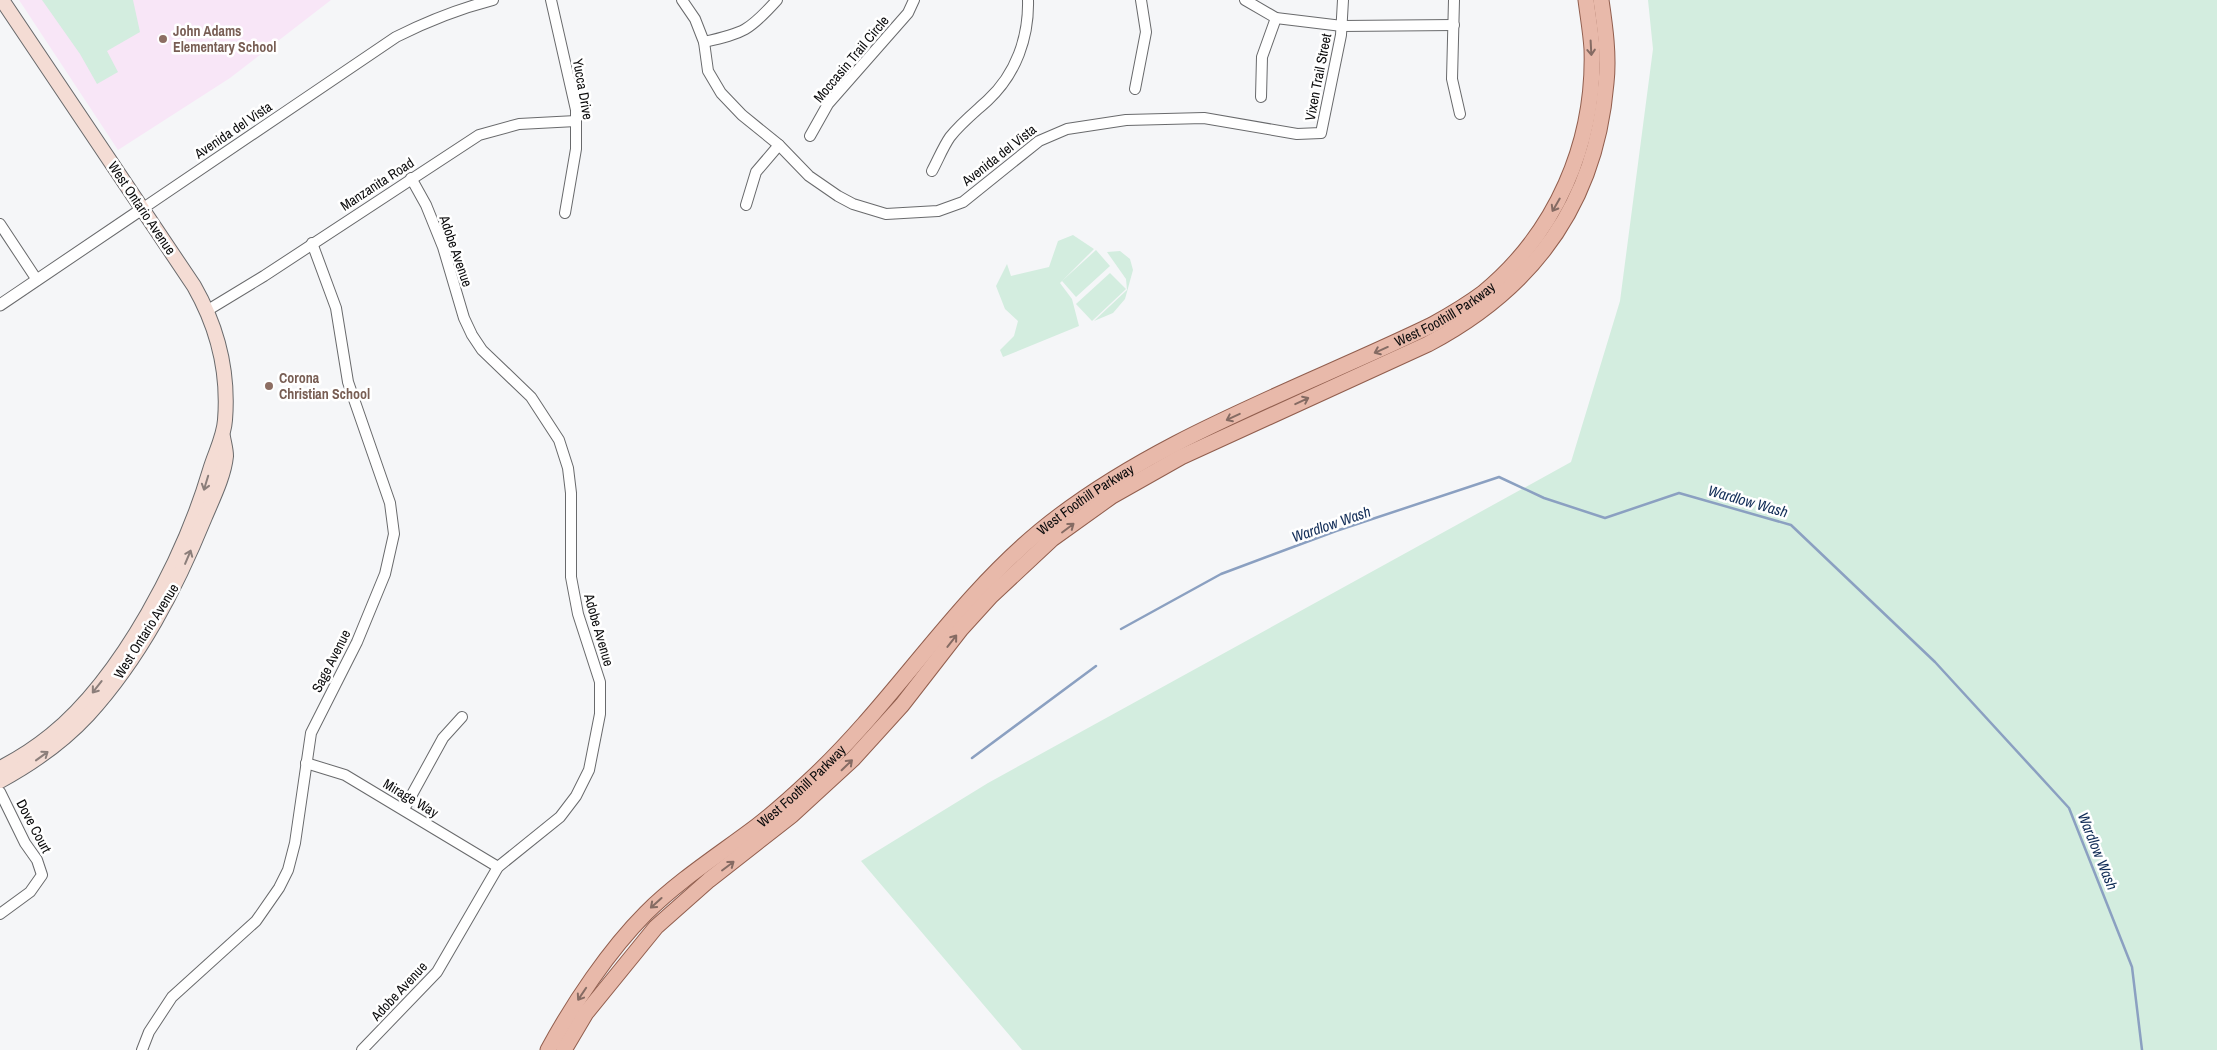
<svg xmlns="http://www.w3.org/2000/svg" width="2217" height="1050" viewBox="0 0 2217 1050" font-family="'Archivo Narrow',sans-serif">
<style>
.education{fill:#f8e6f7}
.green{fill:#d3eddf}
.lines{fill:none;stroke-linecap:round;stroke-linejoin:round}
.stream{stroke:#8ba0c1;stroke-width:2.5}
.minor-casing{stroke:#696a6c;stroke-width:12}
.tertiary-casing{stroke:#696a6c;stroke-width:13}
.secondary-casing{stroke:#696a6c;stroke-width:16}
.primary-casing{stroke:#915e4e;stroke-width:17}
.minor{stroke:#fff;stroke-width:10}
.tertiary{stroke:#fff;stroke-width:11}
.secondary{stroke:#f4dcd4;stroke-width:14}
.primary{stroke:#e8b9aa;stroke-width:15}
.oneway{stroke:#856b63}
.oneway2{stroke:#8b7e7a}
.education-dot{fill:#8d6e63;stroke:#fff;stroke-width:2}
.labels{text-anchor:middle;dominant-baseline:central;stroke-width:5;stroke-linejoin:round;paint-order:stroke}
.education-label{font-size:14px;font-weight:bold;fill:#785e54;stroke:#fff;text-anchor:start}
.street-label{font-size:14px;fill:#0b0b0c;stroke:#fff}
.water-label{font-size:15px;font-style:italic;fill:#112c57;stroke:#fff}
</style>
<rect width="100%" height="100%" fill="#f5f6f8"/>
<polygon class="education" points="19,0 331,0 230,78 118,150"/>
<g class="green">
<polygon points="42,0 133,0 140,32 107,51 118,72 97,84 80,54"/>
<polygon points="1648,0 2217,0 2217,1050 1022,1050 861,861 988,783 1571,462 1620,301 1653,49"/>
<polygon points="1073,235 1094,249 1062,281 1096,250 1110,266 1076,297 1062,281 1060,283 1072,299 1079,326 1003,357 1000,350 1014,336 1018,321 1005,309 996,286 1007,264 1011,276 1049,267 1058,241"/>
<polygon points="1120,251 1130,259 1133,270 1125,299 1113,313 1094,321 1127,290 1126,279 1107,252"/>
<polygon points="1110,273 1126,289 1092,321 1076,304"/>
</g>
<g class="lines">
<g class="stream">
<polyline points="1121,629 1221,574 1336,531 1499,477 1544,498 1605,518 1679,493 1791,525 1935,662 2069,808 2132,967 2142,1050"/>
<polyline points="972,758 1096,666"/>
</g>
<g class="minor-casing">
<g id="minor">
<polyline points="551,0 576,110 576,149 565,213"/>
<polyline points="682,0 695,19 704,42 708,71 721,93 742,115 779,145 809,176 838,196 853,204 886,214 938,211 963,202 1039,141 1067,129 1126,120 1204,118 1297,134 1321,133 1341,35 1343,0"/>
<polyline points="1245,0 1276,18 1342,26 1454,25"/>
<polyline points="1454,0 1452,79 1460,114"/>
<path d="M704,42c40,-9 45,-11 73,-42"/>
<polyline points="1135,89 1146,32 1141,0"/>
<polyline points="1261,97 1262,57 1276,18"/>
<polyline points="810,136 828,104 908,13 914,0"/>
<path d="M932,171c6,-11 11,-24 18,-34 11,-14 25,-25 38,-37 28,-26 41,-63 40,-100"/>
<polyline points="746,205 756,172 779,145"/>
<path d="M142,209l254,-172c32,-16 62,-28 97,-37"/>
<polyline points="0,224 37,280"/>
<polyline points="208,310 264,276 479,135 519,124 576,121"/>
<polyline points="306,763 345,775 498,867"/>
<polyline points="0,792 25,843 37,860 42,875 30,892 0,914"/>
<polyline points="404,809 443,738 462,717"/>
<polyline points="142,1050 149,1032 172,997 256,921 279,888 288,870 295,843 311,733 357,642 385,574 394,534 390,503 348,382 336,308 312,243"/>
<polyline points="362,1050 437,972 498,867 560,817 576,796 589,770 600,714 600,682 578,614 571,577 571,493 568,468 559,440 531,397 482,350 472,335 464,318 443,247 426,205 411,178"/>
</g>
</g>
<g class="tertiary-casing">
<polyline id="tertiary" points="0,305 142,209"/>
</g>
<g class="secondary-casing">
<g id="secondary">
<path d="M0,768c18,-9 35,-20 51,-33 72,-59 133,-177 159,-265 5,-17 14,-33 15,-50 4,-49 -7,-92 -31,-134l-192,-286"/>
<path d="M0,781c33,-18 62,-38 88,-66 52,-57 88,-127 117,-198 8,-19 19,-41 21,-61 0,-6 -2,-13 -3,-19"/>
</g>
</g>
<g class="primary-casing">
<g id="primary">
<path id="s1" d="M548,1050c25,-46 61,-100 98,-137 33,-33 74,-59 111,-87 18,-14 36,-30 53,-46 83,-77 142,-176 230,-249 112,-92 262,-143 392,-206 18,-10 35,-20 51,-32 73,-60 112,-150 109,-244 -1,-16 -4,-33 -6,-49"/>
<path d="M564,1050l22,-37 70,-86 53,-47 83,-65 61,-56 49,-54 59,-76 30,-33 61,-57 60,-43 69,-39 247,-113c106,-56 168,-140 178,-261 3,-27 -1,-56 -5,-83"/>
</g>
</g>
<use href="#minor" class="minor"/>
<use href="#tertiary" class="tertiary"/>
<use href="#secondary" class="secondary"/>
<use href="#primary" class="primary"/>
</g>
<defs><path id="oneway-shaft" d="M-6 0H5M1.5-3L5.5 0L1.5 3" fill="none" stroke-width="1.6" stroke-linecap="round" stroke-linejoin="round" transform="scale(1.25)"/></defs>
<g class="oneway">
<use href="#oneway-shaft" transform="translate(1591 48) rotate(87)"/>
<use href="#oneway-shaft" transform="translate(1556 205) rotate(120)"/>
<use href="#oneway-shaft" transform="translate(1381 350) rotate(156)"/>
<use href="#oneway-shaft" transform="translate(1302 401) rotate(-25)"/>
<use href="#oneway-shaft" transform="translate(1233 417) rotate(155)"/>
<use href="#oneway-shaft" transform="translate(1068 528) rotate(-37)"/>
<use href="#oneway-shaft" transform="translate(952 641) rotate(-52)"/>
<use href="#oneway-shaft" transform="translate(847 765) rotate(-44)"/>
<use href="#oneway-shaft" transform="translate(728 866) rotate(-37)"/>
<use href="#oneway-shaft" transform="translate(656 903) rotate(138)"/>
<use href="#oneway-shaft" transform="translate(582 994) rotate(124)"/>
</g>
<g class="oneway2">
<use href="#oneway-shaft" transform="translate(206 483) rotate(107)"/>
<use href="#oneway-shaft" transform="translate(188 557) rotate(-67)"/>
<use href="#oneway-shaft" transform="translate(97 687) rotate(128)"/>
<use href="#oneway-shaft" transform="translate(42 756) rotate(-36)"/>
</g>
<g class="education-dot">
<circle cx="163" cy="39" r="5"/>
<circle cx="269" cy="386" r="5"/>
</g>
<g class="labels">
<g class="education-label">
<text x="173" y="31">John Adams<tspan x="173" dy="16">Elementary School</tspan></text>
<text x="279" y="378">Corona<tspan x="279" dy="16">Christian School</tspan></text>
</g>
<g class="street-label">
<text transform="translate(851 59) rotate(-50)">Moccasin Trail Circle</text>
<text transform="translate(1318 77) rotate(-79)">Vixen Trail Street</text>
<text transform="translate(583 89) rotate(80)">Yucca Drive</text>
<text transform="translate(233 130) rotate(-34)">Avenida del Vista</text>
<text transform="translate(999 155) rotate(-38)">Avenida del Vista</text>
<text transform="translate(377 184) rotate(-33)">Manzanita Road</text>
<text transform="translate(142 208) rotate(56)">West Ontario Avenue</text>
<text transform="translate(456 251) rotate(71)">Adobe Avenue</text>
<text stroke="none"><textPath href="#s1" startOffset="1180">West Foothill Parkway</textPath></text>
<text stroke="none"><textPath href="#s1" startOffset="775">West Foothill Parkway</textPath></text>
<text transform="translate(599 630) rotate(74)">Adobe Avenue</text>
<text transform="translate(146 631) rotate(-58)">West Ontario Avenue</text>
<text transform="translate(331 661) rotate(-63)">Sage Avenue</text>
<text stroke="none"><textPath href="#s1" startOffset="370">West Foothill Parkway</textPath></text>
<text transform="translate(411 798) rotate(31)">Mirage Way</text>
<text transform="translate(34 826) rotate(62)">Dove Court</text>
<text transform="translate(399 991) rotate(-47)">Adobe Avenue</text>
</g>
<g class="water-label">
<text transform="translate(1748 501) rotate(16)">Wardlow Wash</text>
<text transform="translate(1331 524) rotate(-19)">Wardlow Wash</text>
<text transform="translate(2098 851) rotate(68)">Wardlow Wash</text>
</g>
</g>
</svg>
